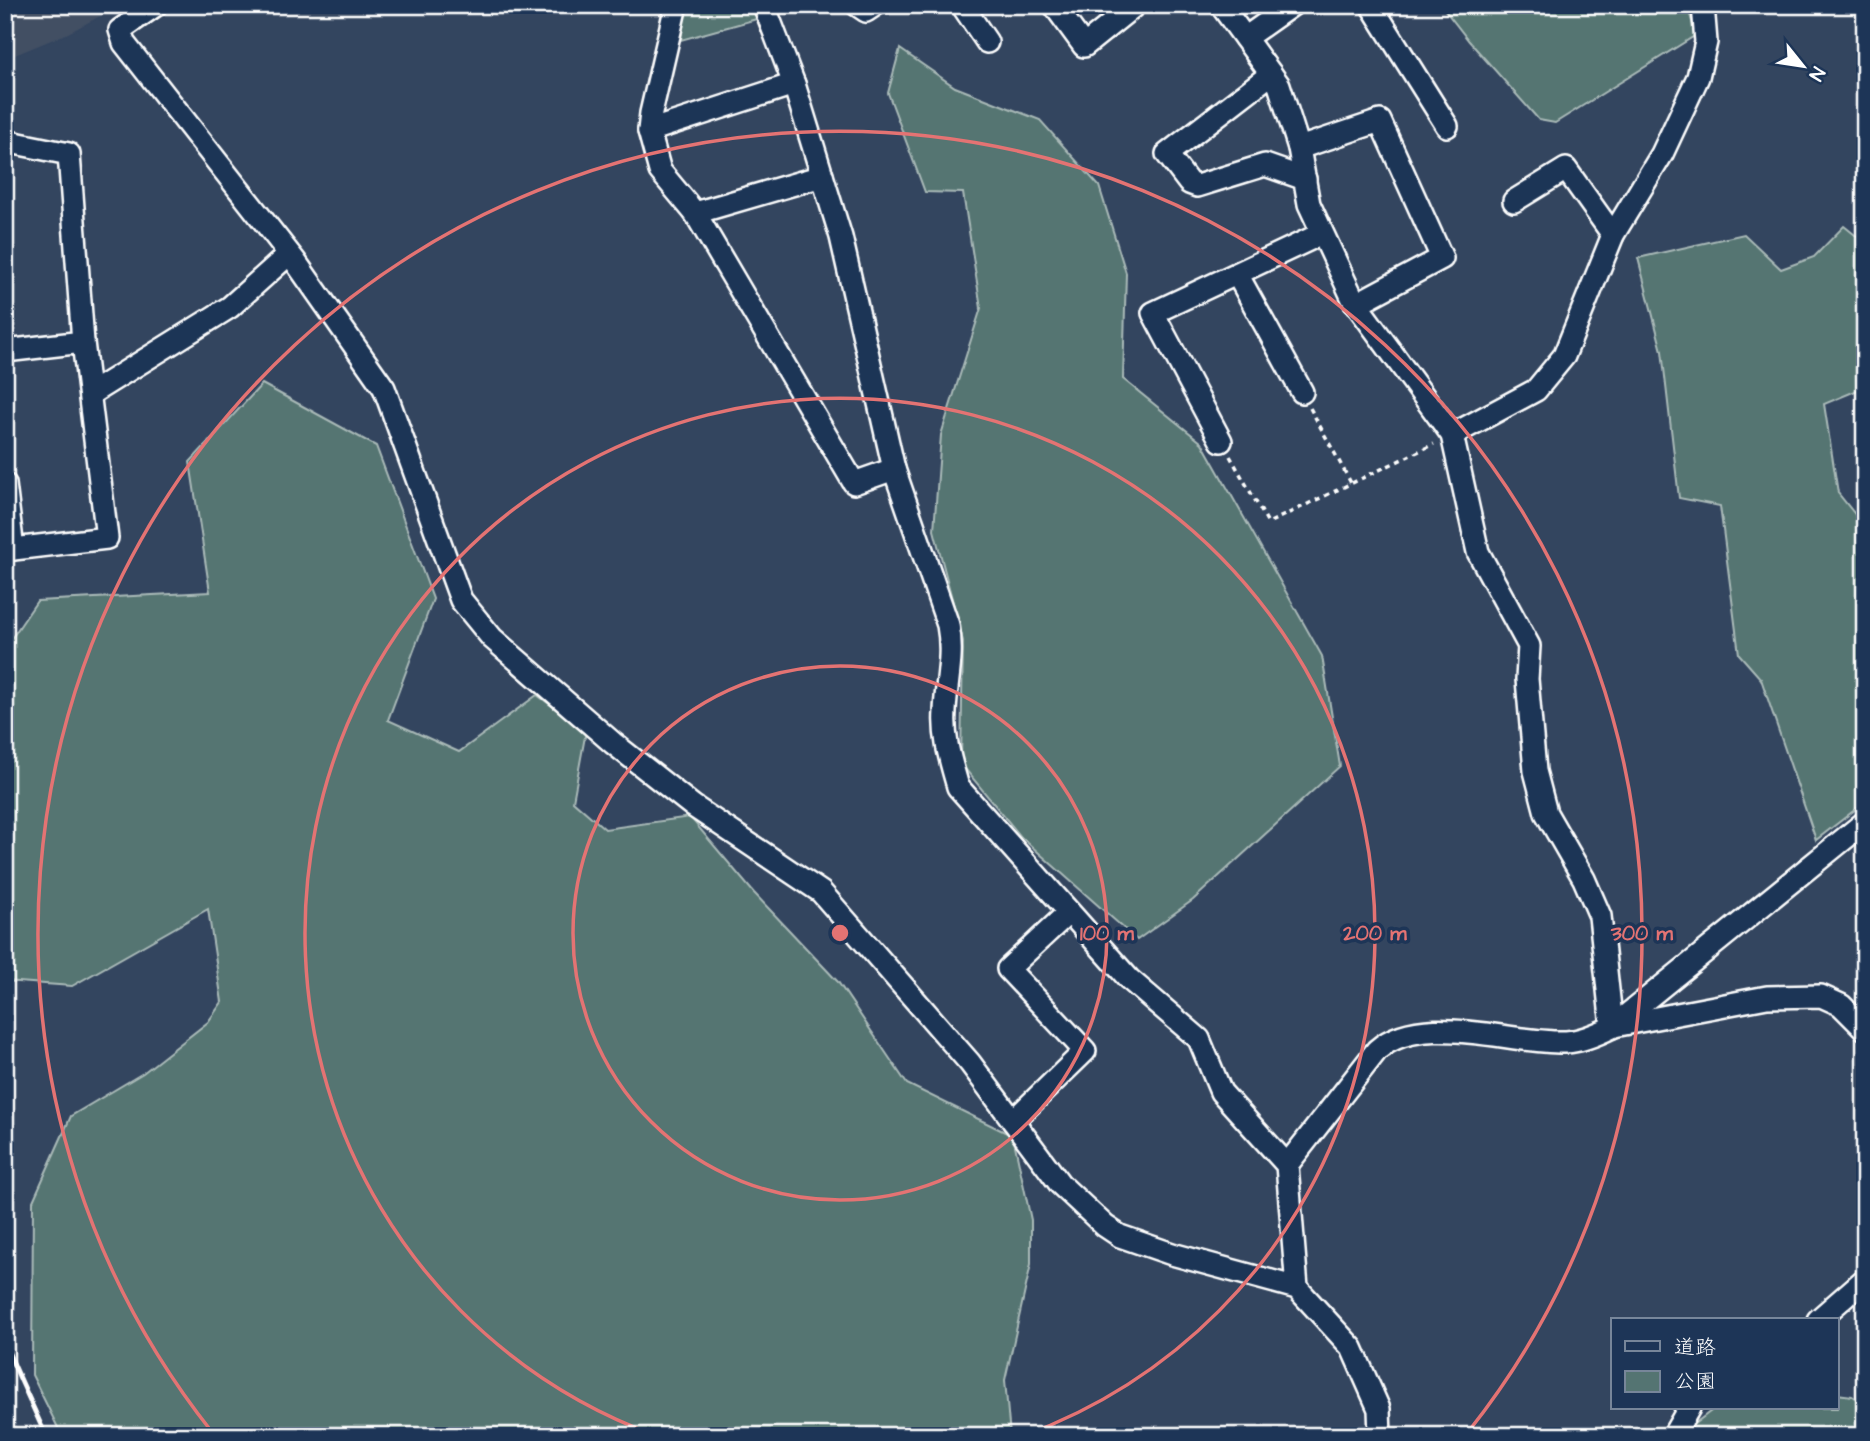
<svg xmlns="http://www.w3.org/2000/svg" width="1870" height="1441" viewBox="0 0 1870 1441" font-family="'Architects Daughter','Klee One',sans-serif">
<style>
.built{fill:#435064}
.green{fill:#547472;stroke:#aabab8;stroke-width:2}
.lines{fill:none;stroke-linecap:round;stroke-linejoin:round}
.minor-casing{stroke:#fff;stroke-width:26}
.path{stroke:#fff;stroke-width:3.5;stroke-dasharray:5 5;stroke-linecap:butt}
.minor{stroke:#1d3557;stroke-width:21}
.rail{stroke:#fff;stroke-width:5}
.ring{fill:none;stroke:#e47373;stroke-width:3.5}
.centre{fill:#e47373;stroke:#1d3557;stroke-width:3.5}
.ring-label{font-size:21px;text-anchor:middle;font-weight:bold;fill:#e47373;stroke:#1d3557;stroke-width:7;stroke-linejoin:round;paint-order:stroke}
</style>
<rect width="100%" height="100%" fill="#33455f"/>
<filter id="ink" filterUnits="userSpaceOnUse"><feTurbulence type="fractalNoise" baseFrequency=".0143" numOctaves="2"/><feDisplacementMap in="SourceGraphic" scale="14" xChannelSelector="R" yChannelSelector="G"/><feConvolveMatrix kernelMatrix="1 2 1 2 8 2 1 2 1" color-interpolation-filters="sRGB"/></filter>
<g filter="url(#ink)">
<polygon class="built" points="5,5 121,5 68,33 5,59"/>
<g class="green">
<polygon points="686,5 754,5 760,18 681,40"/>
<polygon points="1441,5 1687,5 1696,35 1555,123 1539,120 1469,41"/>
<polygon points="900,49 955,87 1040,120 1099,186 1126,273 1123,379 1202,443 1322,656 1340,766 1193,900 1137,940 1021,837 961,764 963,641 934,530 941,435 981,308 963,193 925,192 888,93"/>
<polygon points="1844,226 1865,243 1865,387 1824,404 1838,493 1865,527 1865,802 1816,840 1761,679 1739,654 1720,506 1679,498 1662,351 1638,258 1744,234 1781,269 1814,257"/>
<polygon points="262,384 376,446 433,599 388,720 459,752 537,695 586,731 573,801 605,829 690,817 754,893 838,982 907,1084 1013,1136 1031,1220 1031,1264 1005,1380 1010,1436 62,1436 32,1375 33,1201 71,1116 143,1073 208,1022 222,1002 208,909 72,986 5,981 5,648 37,601 210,592 190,462"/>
<polygon points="1837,1394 1852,1396 1865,1405 1865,1436 1684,1436 1689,1428 1715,1408 1837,1408"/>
</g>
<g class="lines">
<g class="minor-casing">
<g id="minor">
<polyline points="156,5 120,30 124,43 295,261 384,388 461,600 492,638 613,743 693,806 821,892 970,1063 1060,1184 1105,1226 1120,1236 1172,1254 1297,1288 1352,1348 1379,1409 1380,1436"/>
<polyline points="676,5 651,113 649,131 660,171 695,213 854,483 894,469"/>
<path d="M764,5l30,79 47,153 53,232 54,156c6,31 -2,57 -3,87 -2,26 6,50 13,75l171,192 70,60 22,53 66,73 10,123"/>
<polyline points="857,5 866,11 875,5"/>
<polyline points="962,5 987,42"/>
<polyline points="1054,5 1084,46 1135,5"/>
<polyline points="1221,5 1279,85 1299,148 1309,204 1354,301 1452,435 1478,552 1529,646 1527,679 1535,771 1546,813 1584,879 1600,916 1612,1027"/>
<polyline points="1371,5 1447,126"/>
<polyline points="1245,38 1292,5"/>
<polyline points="1271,74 1167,154 1189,183 1197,186 1265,165 1305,179"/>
<polyline points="649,131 794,84"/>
<polyline points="5,141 69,154 83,342 107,538 5,550"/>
<polyline points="1299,148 1380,121 1442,258 1356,304"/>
<polyline points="1514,201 1566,169 1613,235"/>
<polyline points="695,213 822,176"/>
<polyline points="1237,274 1302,392"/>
<polyline points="5,351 83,342"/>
<polyline points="90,394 230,307 289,254"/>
<polyline points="1452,435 1536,390 1564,356 1613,235 1662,154 1698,77 1706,42 1703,5"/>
<polyline points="1221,441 1153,313 1321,234"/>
<polyline points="5,484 13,549"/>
<polyline points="1614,1026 1767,997 1821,996 1841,1005 1865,1029"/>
<polyline points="1013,1121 1085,1051 1008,969 1069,912"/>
<path d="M1287,1165l90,-115c45,-40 133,-6 189,-8 15,-1 32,-8 46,-15l253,-205"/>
<polyline points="1818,1320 1865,1279"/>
<polyline points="1673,1436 1689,1408"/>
</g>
</g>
<g class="path">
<polyline points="1310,408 1351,483"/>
<polyline points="1230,456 1268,523 1434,444"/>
</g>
<use href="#minor" class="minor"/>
<polyline class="rail" points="5,1345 46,1436"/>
</g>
</g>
<g class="ring">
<circle cx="840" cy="933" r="267"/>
<path d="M657 1436A535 535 0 1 1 1023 1436"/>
<path d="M212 1432A802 802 0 1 1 1468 1432"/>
</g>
<circle cx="840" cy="933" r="10" class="centre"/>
<g class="ring-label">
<text x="1107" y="940">100 m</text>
<text x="1375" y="940">200 m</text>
<text x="1642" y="940">300 m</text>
</g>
<rect width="1870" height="1441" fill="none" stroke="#1d3557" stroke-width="28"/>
<rect x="14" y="14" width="1842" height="1413" fill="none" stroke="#fff" stroke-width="2.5" filter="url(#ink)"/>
<rect x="1611" y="1318" width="228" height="91" fill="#1d3557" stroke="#77869a" stroke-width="2"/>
<rect x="1625" y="1341" width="35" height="10" fill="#1d3557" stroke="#77869a" stroke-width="2"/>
<text x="1674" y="1354" font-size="21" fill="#ffffff">道路</text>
<rect x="1625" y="1371" width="35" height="21" fill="#547472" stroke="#77869a" stroke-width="2"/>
<text x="1674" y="1388" font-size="21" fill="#ffffff">公園</text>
<g transform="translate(1803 66) rotate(120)" stroke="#1d3557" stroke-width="5" paint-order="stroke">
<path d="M0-5L12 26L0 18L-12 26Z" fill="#ffffff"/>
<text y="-10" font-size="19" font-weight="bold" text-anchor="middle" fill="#ffffff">N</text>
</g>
</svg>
